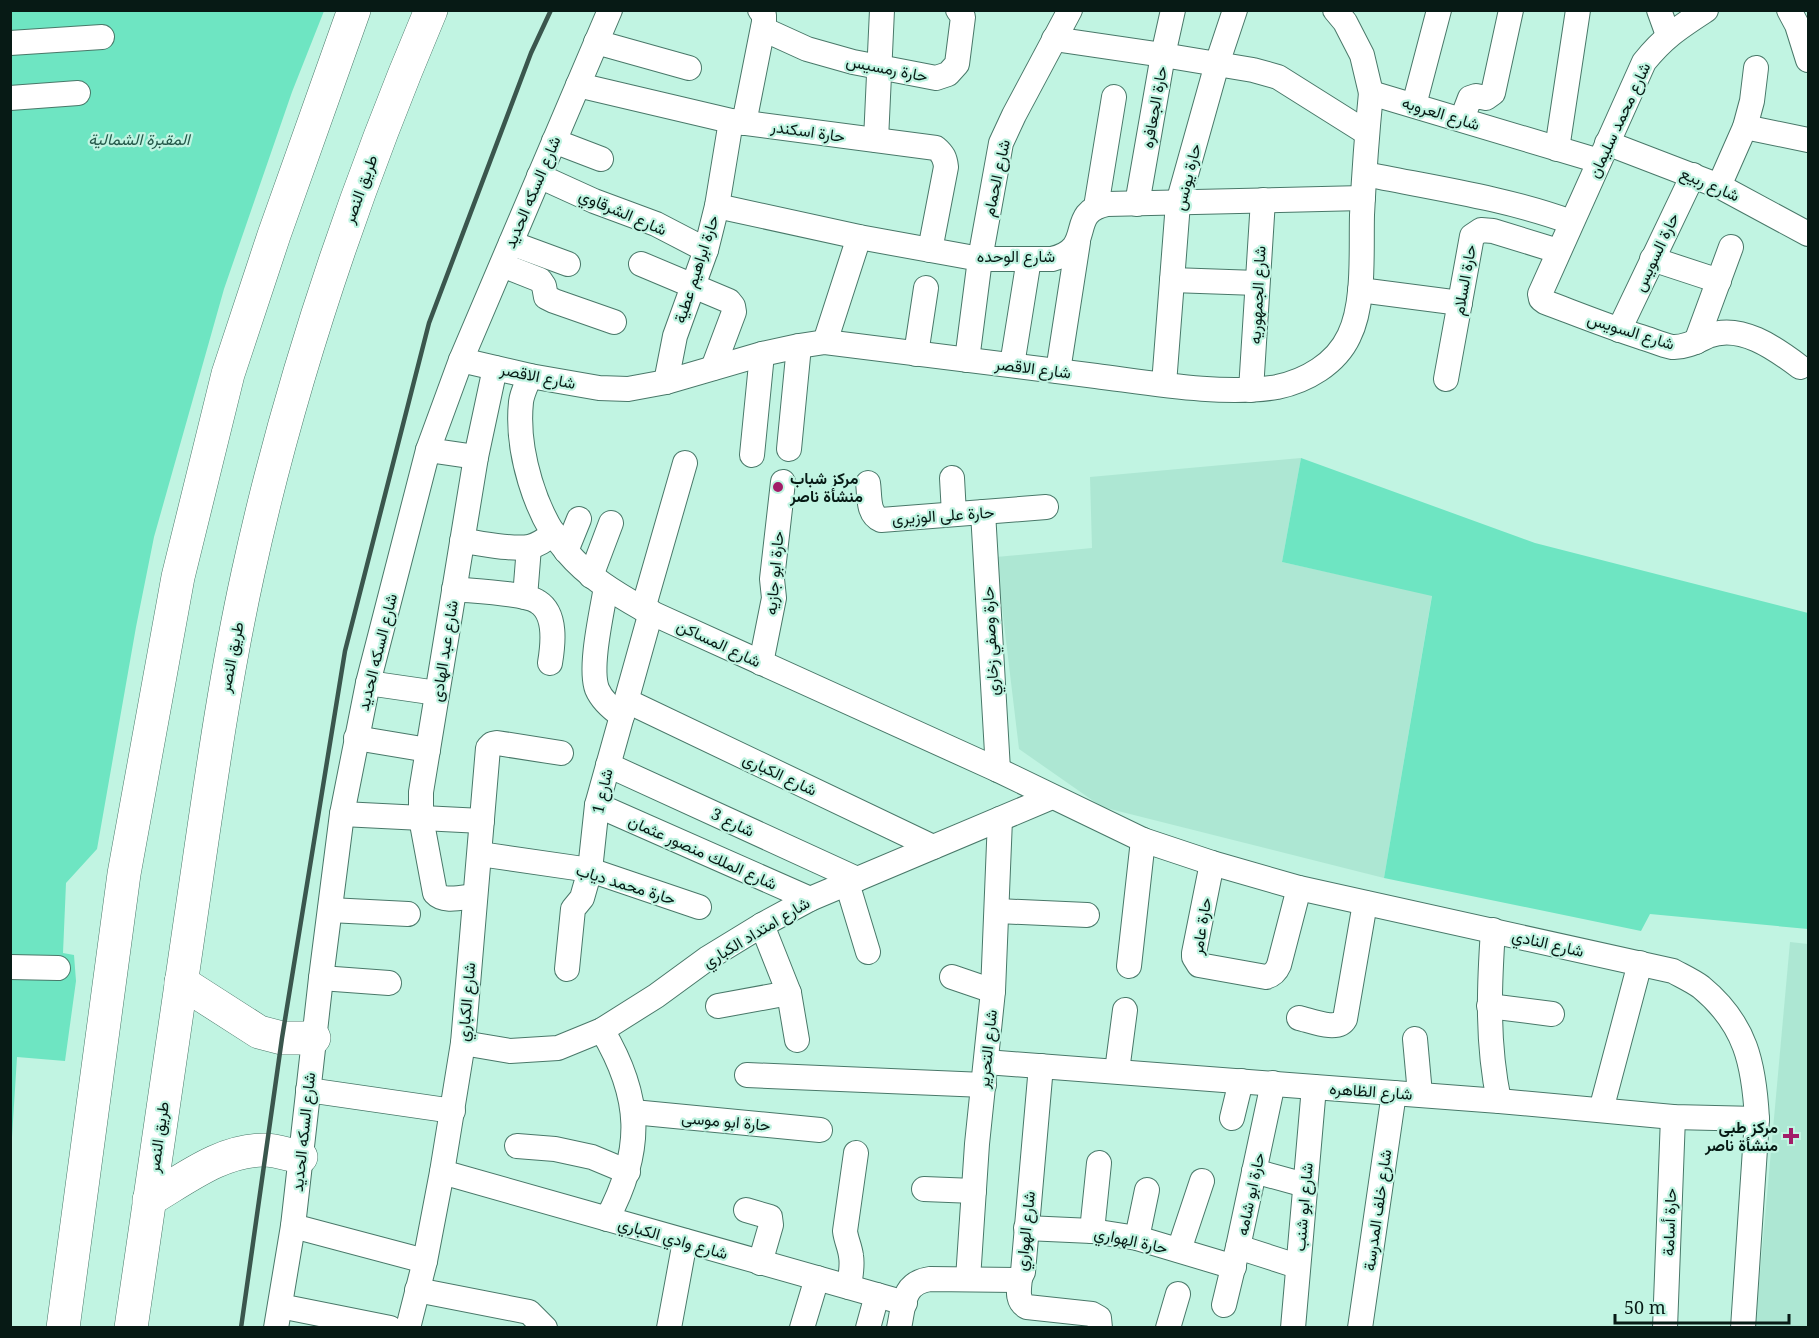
<svg xmlns="http://www.w3.org/2000/svg" width="1819" height="1338" viewBox="0 0 1819 1338" font-family="'Noto Serif',Vazirmatn,serif">
<style>
.built{fill:#ade7d3}
.green{fill:#6ee5c2}
.lines{fill:none;stroke-linecap:round;stroke-linejoin:round}
.street-casing{stroke:#497869;stroke-width:26}
.highway-casing{stroke:#497869;stroke-width:34}
.street{stroke:#fff;stroke-width:24}
.highway{stroke:#fff;stroke-width:33}
.rail{stroke:#3a564d;stroke-width:4.5}
.poi-dot{fill:#a21c68;stroke:#c1f4e2;stroke-width:2}
.labels{text-anchor:middle;dominant-baseline:central;stroke-width:4.5;stroke-linejoin:round;paint-order:stroke}
.street-label{font-size:16px;fill:#071a15;stroke:#c1f4e2}
.park-label{font-size:16px;font-style:italic;fill:#245849;stroke:#c1f4e2}
.poi-label{font-size:16px;font-weight:bold;fill:#071a15;stroke:#c1f4e2;text-anchor:start}
</style>
<rect width="100%" height="100%" fill="#c1f4e2"/>
<g class="built">
<polygon points="1301,458 1282,562 1432,595 1384,878 1102,807 1019,749 996,557 1092,548 1090,477"/>
<polygon points="1790,942 1808,944 1808,1327 1755,1327"/>
</g>
<g class="green">
<polygon points="11,11 324,11 292,92 224,289 154,537 136,627 97,849 66,883 63,953 74,955 76,981 65,1061 17,1057 11,1153"/>
<polygon points="1301,458 1535,543 1808,613 1808,929 1650,914 1641,931 1384,878 1432,596 1282,562"/>
</g>
<g class="lines">
<g class="street-casing">
<g id="street">
<polyline points="1335,10 1345,22 1362,55 1371,93 1599,161"/>
<polyline points="1659,10 1668,35"/>
<path d="M1706,10c-26,17 -42,27 -62,52l-104,232 1,5 4,3c32,12 64,25 96,35 10,3 21,8 31,10 13,1 25,-6 36,-11 32,-13 67,12 92,31"/>
<polyline points="1789,10 1797,25 1808,60"/>
<polyline points="763,29 807,49 853,62 936,78 948,74 957,64 963,17 958,10"/>
<polyline points="1054,39 1163,55 1253,70 1278,77 1367,133"/>
<polyline points="596,42 689,68"/>
<polyline points="10,43 102,37"/>
<path d="M578,85l153,36 205,27c7,6 9,10 10,19l-16,83"/>
<polyline points="10,98 78,93"/>
<polyline points="1414,105 1439,10"/>
<polyline points="1462,119 1470,98 1476,96 1486,98 1493,93 1511,10"/>
<polyline points="744,123 764,22 764,15 760,10"/>
<polyline points="1745,127 1808,140"/>
<polyline points="876,140 882,10"/>
<polyline points="554,141 601,159"/>
<polyline points="1607,143 1719,186 1808,234"/>
<polyline points="1557,149 1578,10"/>
<path d="M1365,174c69,14 140,24 206,48"/>
<polyline points="539,176 594,201 656,224 706,250"/>
<polyline points="1719,186 1745,127 1752,101 1756,68"/>
<polyline points="1137,204 1163,55 1173,10"/>
<path d="M717,206l142,31 121,22h72c45,-11 13,-46 55,-55l256,-6"/>
<polyline points="1096,207 1114,97"/>
<polyline points="511,243 568,264"/>
<polyline points="1652,259 1719,281"/>
<polyline points="641,264 729,301 733,306 734,312 713,368"/>
<polyline points="502,265 540,280 544,286 546,297 554,301 614,322"/>
<polyline points="1172,280 1257,283"/>
<polyline points="1360,290 1460,303"/>
<polyline points="1619,330 1693,175"/>
<polyline points="825,342 859,237"/>
<polyline points="1696,342 1731,247"/>
<polyline points="916,354 926,288"/>
<path d="M461,360l69,16 69,12 29,1 38,-7 96,-28 37,-8 26,-4c91,11 181,23 271,34 55,7 127,20 181,11 29,-6 59,-23 72,-51 16,-32 12,-85 13,-121 2,-41 5,-82 9,-122"/>
<polyline points="967,360 980,259 1001,143 1014,115 1070,10"/>
<polyline points="1012,365 1029,259"/>
<polyline points="1058,371 1078,242"/>
<path d="M530,376c-3,8 -8,17 -9,26 -5,48 14,113 46,150 21,25 48,41 76,57l355,161 145,70 69,23 87,25 374,83c9,5 20,10 28,16 45,37 53,77 56,132l-14,209"/>
<polyline points="1446,379 1472,236 1481,230 1493,231 1558,251"/>
<polyline points="666,382 675,336 706,250 717,206 731,121"/>
<polyline points="1164,384 1178,203 1217,64 1235,10"/>
<polyline points="1251,390 1263,200"/>
<polyline points="789,449 799,346"/>
<polyline points="428,450 476,457"/>
<polyline points="752,455 762,354"/>
<polyline points="952,478 954,514"/>
<path d="M868,483c2,13 -1,31 13,37l165,-13"/>
<polyline points="983,512 998,770"/>
<path d="M462,541c20,2 48,9 67,6 10,-2 17,-8 25,-14"/>
<polyline points="566,551 579,519"/>
<polyline points="591,576 611,523"/>
<path d="M606,587c-4,25 -17,80 -9,102 5,12 15,20 25,27"/>
<path d="M454,589c18,2 71,4 84,13 19,12 15,43 12,61"/>
<polyline points="525,597 529,547"/>
<polyline points="643,609 685,463"/>
<polyline points="761,663 774,598 772,579 783,482"/>
<polyline points="368,683 437,693"/>
<polyline points="627,701 933,847"/>
<polyline points="356,738 428,750"/>
<polyline points="608,765 857,879"/>
<polyline points="597,805 810,899"/>
<polyline points="342,814 482,821"/>
<polyline points="480,854 590,870 699,907"/>
<path d="M1212,863l-18,90v4l5,8 67,12c7,-2 10,-5 13,-12l20,-77"/>
<polyline points="847,883 868,952"/>
<path d="M475,896c-12,1 -31,7 -40,-3l-14,-75v-26l55,-335 19,-89"/>
<polyline points="330,910 408,914"/>
<polyline points="998,911 1087,915"/>
<polyline points="762,925 789,993 797,1040"/>
<path d="M1493,930c-4,59 -6,113 6,171"/>
<polyline points="1129,966 1143,840"/>
<polyline points="10,967 58,968"/>
<polyline points="567,969 573,909 582,898 590,870 597,805 651,612"/>
<polyline points="952,977 993,991"/>
<polyline points="321,978 389,983"/>
<polyline points="718,1006 789,993"/>
<polyline points="1489,1006 1552,1014"/>
<path d="M1299,1018c13,3 39,14 46,1l20,-116"/>
<path d="M602,1030c40,67 42,120 5,189"/>
<polyline points="1415,1039 1420,1094"/>
<polyline points="463,1043 510,1051 558,1048 602,1030 656,996 708,958 762,925 810,899 1052,797"/>
<polyline points="986,1062 1499,1101 1673,1117 1757,1119"/>
<polyline points="1117,1071 1125,1010"/>
<polyline points="747,1075 984,1085"/>
<polyline points="308,1090 453,1111"/>
<polyline points="1601,1110 1640,963"/>
<polyline points="633,1112 820,1130"/>
<polyline points="1232,1118 1241,1081"/>
<polyline points="517,1146 555,1149 592,1157 628,1172"/>
<polyline points="1254,1171 1305,1185"/>
<polyline points="442,1172 905,1303"/>
<polyline points="924,1189 974,1191"/>
<polyline points="746,1210 770,1217 771,1225 760,1263"/>
<polyline points="293,1226 425,1261"/>
<polyline points="1026,1228 1092,1231 1137,1238 1234,1267"/>
<polyline points="1092,1231 1099,1163"/>
<polyline points="1137,1238 1147,1190"/>
<polyline points="1238,1247 1297,1266"/>
<polyline points="1179,1250 1202,1181"/>
<path d="M1020,1278c-1,11 -4,23 7,29l65,7 7,4 1,10"/>
<polyline points="968,1279 977,1144 993,991 1000,819"/>
<path d="M849,1287c1,-10 4,-20 2,-31 -1,-9 -5,-16 -6,-25l11,-78"/>
<polyline points="417,1290 529,1312 545,1328"/>
<polyline points="1224,1305 1238,1247 1273,1083"/>
<polyline points="280,1306 390,1328"/>
<polyline points="276,1328 293,1226 321,978 342,814 368,683 428,450 461,360 610,10"/>
<polyline points="408,1328 425,1261 442,1172 463,1043 488,748 492,744 497,743 561,753"/>
<polyline points="669,1328 685,1241"/>
<polyline points="802,1328 817,1278"/>
<polyline points="868,1328 877,1295"/>
<path d="M899,1328c5,-23 3,-45 31,-49l86,1 4,-2 3,-6 18,-206"/>
<polyline points="1168,1328 1178,1294"/>
<polyline points="1293,1328 1314,1087"/>
<polyline points="1360,1328 1394,1093"/>
<polyline points="1665,1328 1673,1117"/>
</g>
</g>
<g class="highway-casing">
<g id="highway">
<polyline points="181,982 259,1032 282,1038 314,1038"/>
<path d="M149,1200c36,-21 72,-50 115,-50 12,0 25,5 37,7"/>
<polyline points="63,1328 124,874 178,577 228,374 274,235 354,10"/>
<path d="M131,1328c19,-138 40,-275 60,-412 17,-115 32,-229 57,-343 42,-193 106,-381 183,-563"/>
</g>
</g>
<use href="#street" class="street"/>
<use href="#highway" class="highway"/>
<polyline class="rail" points="241,1328 282,1038 345,651 429,323 531,53 551,10"/>
</g>
<g class="poi-dot">
<circle cx="778" cy="487" r="6"/>
<path d="M1788 1127h6v6h6v6h-6v6h-6v-6h-6v-6h6z"/>
</g>
<g class="labels">
<g class="street-label">
<text transform="translate(887 68) rotate(11)">حارة رمسيس</text>
<text transform="translate(1154 107) rotate(-80)">حارة الجعافره</text>
<text transform="translate(1441 113) rotate(17)">شارع العروبه</text>
<text transform="translate(1619 120) rotate(-65)">شارع محمد سليمان</text>
<text transform="translate(808 131) rotate(8)">حارة اسكندر</text>
<text transform="translate(1187 177) rotate(-76)">حارة يونس</text>
<text transform="translate(996 178) rotate(-78)">شارع الحمام</text>
<text transform="translate(1710 184) rotate(23)">شارع ربيع</text>
<text transform="translate(360 189) rotate(-70)">طريق النصر</text>
<text transform="translate(532 192) rotate(-67)">شارع السكه الحديد</text>
<text transform="translate(623 212) rotate(23)">شارع الشرقاوي</text>
<text transform="translate(1656 252) rotate(-65)">حارة السويس</text>
<text x="1016" y="256">شارع الوحده</text>
<text transform="translate(696 269) rotate(-72)">حارة ابراهيم عطية</text>
<text transform="translate(1464 280) rotate(-80)">حارة السلام</text>
<text transform="translate(1257 295) rotate(-87)">شارع الجمهوريه</text>
<text transform="translate(1631 331) rotate(17)">شارع السويس</text>
<text transform="translate(1033 368) rotate(7)">شارع الاقصر</text>
<text transform="translate(538 376) rotate(11)">شارع الاقصر</text>
<text transform="translate(943 515) rotate(-4)">حارة على الوزيرى</text>
<text transform="translate(774 573) rotate(-85)">حارة ابو جازيه</text>
<text transform="translate(990 641) rotate(-93)">حارة وصفي زخاري</text>
<text transform="translate(719 643) rotate(25)">شارع المساكن</text>
<text transform="translate(444 651) rotate(-81)">شارع عبد الهادى</text>
<text transform="translate(377 652) rotate(-76)">شارع السكه الحديد</text>
<text transform="translate(231 657) rotate(-79)">طريق النصر</text>
<text transform="translate(780 774) rotate(25)">شارع الكبارى</text>
<text transform="translate(602 791) rotate(-77)">شارع 1</text>
<text transform="translate(733 822) rotate(25)">شارع 3</text>
<text transform="translate(703 852) rotate(24)">شارع الملك منصور عثمان</text>
<text transform="translate(626 884) rotate(17)">حارة محمد دياب</text>
<text transform="translate(1201 926) rotate(-81)">حارة عامر</text>
<text transform="translate(756 932) rotate(-31)">شارع امتداد الكباري</text>
<text transform="translate(1548 943) rotate(13)">شارع النادي</text>
<text transform="translate(466 1002) rotate(-85)">شارع الكباري</text>
<text transform="translate(987 1049) rotate(-84)">شارع التحرير</text>
<text transform="translate(1371 1091) rotate(4)">شارع الظاهره</text>
<text transform="translate(726 1121) rotate(5)">حارة ابو موسى</text>
<text transform="translate(303 1132) rotate(-84)">شارع السكه الحديد</text>
<text transform="translate(158 1137) rotate(-82)">طريق النصر</text>
<text transform="translate(1250 1194) rotate(-78)">حارة ابو شامه</text>
<text transform="translate(1303 1207) rotate(-85)">شارع ابو شنب</text>
<text transform="translate(1377 1210) rotate(-82)">شارع خلف المدرسة</text>
<text transform="translate(1669 1222) rotate(-88)">حارة أسامة</text>
<text transform="translate(1025 1231) rotate(-84)">شارع الهواري</text>
<text transform="translate(673 1238) rotate(16)">شارع وادي الكباري</text>
<text transform="translate(1131 1240) rotate(12)">حارة الهواري</text>
</g>
<g class="park-label">
<text x="139" y="139">المقبرة الشمالية</text>
</g>
<g class="poi-label">
<text x="790" y="478">مركز شباب<tspan x="790" dy="18">منشأة ناصر</tspan></text>
<text x="1778" y="1127" text-anchor="end">مركز طبى<tspan x="1778" dy="18">منشأة ناصر</tspan></text>
</g>
</g>
<rect width="1819" height="1338" fill="none" stroke="#071a15" stroke-width="24"/>
<path d="M1615 1314v9h174v-9" fill="none" stroke="#071a15" stroke-width="3"/>
<text x="1624" y="1314" font-size="18" fill="#071a15" stroke="#c1f4e2" stroke-width="4.5" paint-order="stroke">50 m</text>
</svg>
